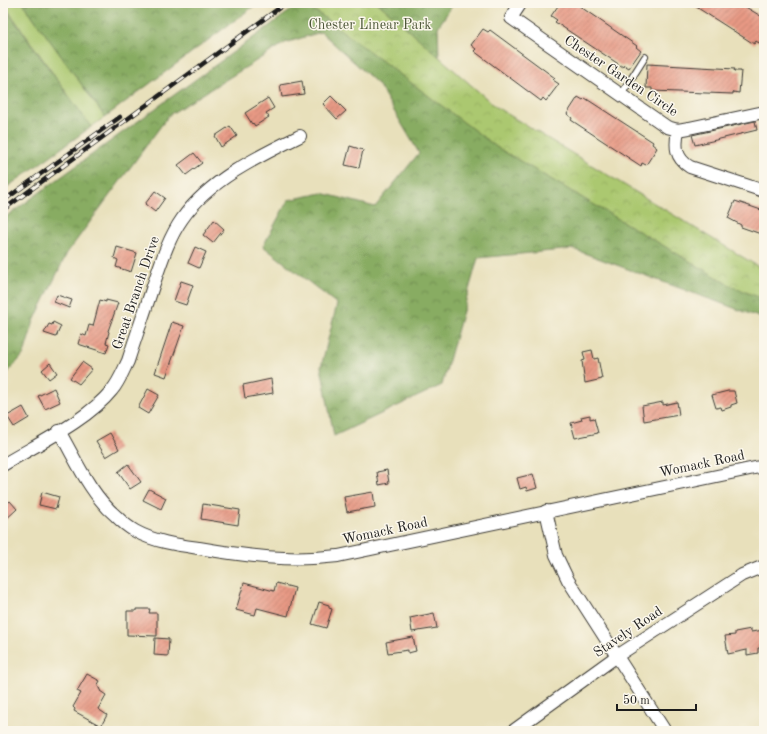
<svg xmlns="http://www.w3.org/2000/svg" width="767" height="734" viewBox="0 0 767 734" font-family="'Old Standard TT',serif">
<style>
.grass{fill:#abc86f;stroke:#647246}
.forest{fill:url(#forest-crowns);stroke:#52643f}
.park{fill:url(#park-crowns);stroke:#647246}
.building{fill:url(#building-hatch)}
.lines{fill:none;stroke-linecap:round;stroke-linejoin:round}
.lane-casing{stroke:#3b3934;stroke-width:8}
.street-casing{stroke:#3b3934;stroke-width:14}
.lane{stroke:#fff;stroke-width:6}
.street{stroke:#fff;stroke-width:12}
.rail-casing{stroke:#1c1c1c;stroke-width:4.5}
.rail{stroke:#fbf7ec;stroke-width:3;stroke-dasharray:9;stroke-linecap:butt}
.labels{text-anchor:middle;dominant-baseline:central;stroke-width:3;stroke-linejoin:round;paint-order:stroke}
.park-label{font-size:14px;fill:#4e5839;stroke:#fbf7ec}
.street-label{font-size:14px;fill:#1c1c1c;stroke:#fbf7ec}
</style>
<defs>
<pattern id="forest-crowns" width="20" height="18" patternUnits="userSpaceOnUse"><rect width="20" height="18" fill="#88ac62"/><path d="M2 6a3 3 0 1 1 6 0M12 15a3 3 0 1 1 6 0" fill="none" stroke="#6e8b50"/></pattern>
<pattern id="park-crowns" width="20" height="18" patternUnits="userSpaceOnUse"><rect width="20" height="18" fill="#abc86f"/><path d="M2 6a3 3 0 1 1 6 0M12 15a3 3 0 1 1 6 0" fill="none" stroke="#93ab60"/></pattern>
<pattern id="building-hatch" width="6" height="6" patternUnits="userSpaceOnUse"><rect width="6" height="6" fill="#e79984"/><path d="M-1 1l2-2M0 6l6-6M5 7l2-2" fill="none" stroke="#ba7c6b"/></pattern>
</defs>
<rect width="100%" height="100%" fill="#fbf7ec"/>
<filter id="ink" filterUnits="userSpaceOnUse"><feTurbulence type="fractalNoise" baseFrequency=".025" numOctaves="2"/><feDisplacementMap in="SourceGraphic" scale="8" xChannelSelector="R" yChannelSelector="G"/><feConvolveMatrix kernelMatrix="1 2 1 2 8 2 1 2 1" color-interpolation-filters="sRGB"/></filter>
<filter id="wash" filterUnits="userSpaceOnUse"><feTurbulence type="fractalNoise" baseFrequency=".012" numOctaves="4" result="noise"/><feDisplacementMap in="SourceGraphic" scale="16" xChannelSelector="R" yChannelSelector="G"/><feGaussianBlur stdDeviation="0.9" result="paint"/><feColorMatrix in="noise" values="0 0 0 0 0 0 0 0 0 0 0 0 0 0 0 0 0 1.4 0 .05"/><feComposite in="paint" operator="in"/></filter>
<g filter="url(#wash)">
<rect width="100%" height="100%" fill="#e8e0bb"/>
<polygon class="grass" points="3,3 23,3 105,117 91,127"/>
<g class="forest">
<polygon points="23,3 258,3 105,117"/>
<polygon points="301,3 305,3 498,148 737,289 764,299 764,319 573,249 478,258 442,385 334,436 321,367 337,304 263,246 288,200 322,193 375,207 419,153 378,84 321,32 285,43 169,115 67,253 34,321 24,354 3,378 3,219"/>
<polygon points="378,3 454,3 438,27 439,57"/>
<polygon points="3,5 91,127 3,190"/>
</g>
<polygon class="park" points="305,3 378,3 496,107 764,270 764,299 737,289 498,148"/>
<g id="blocks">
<g class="building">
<polygon points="560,3 575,3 637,46 636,47 641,51 629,68 624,65 623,67 555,22 557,20 551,16"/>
<polygon points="690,3 739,3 764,18 764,35 759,43 756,41 754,44"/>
<polygon points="483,29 488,32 490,30 555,78 553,80 559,84 546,101 543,98 541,101 474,51 476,49 471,45"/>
<polygon points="647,64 735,69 734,71 741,71 739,93 733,92 733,94 652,91 652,88 646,88"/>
<polygon points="302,81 304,94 282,97 280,85"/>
<polygon points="331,96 346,111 337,119 323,104"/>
<polygon points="578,97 583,100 585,98 653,142 652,144 657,148 646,165 642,163 641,166 571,120 572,118 567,114"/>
<polygon points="268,98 274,108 266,113 269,117 255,126 253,123 252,124 245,113"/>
<polygon points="755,121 757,130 695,145 692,135"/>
<polygon points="230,126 237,136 221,147 215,136"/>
<polygon points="350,146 363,150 359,168 345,165"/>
<polygon points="194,153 202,163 186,175 178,165"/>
<polygon points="155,191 165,198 155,212 145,204"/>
<polygon points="735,201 764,211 764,233 761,232 761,234 741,227 741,225 728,218"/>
<polygon points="214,220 224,229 213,243 203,235"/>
<polygon points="117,247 137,253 131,272 116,267 118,260 114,258"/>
<polygon points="195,247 206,252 199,268 188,263"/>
<polygon points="181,281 193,285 186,305 174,301"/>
<polygon points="57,295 72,300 69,308 54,302"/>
<polygon points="100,300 106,302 106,300 118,303 108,331 109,332 106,343 109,344 106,353 78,344 81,334 86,336 89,325 93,326"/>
<polygon points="53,322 61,326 56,337 44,333 49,324 52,325"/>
<polygon points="172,322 184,326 166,377 155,373"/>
<polygon points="592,350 594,359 598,358 602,379 585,383 582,361 585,360 583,352"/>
<polygon points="82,362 92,369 79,384 70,378"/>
<polygon points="50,363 57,373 49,379 42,370"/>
<polygon points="271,379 273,393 245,398 243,385"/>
<polygon points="54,388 60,402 45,409 38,396"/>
<polygon points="148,389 159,395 148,414 138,408"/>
<polygon points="728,391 734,391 737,403 731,405 731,407 722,410 721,407 716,408 712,395"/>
<polygon points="663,402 663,405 677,402 679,415 644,421 642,406"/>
<polygon points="23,407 29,418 14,427 7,416"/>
<polygon points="590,415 590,419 594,418 598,433 575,438 571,423 582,420 581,417"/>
<polygon points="110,433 119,449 106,457 96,441"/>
<polygon points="128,464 141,482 130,489 118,472"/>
<polygon points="387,470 389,483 379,485 377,472"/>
<polygon points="533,474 537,488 527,491 526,487 520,489 517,478"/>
<polygon points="149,489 166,498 161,509 143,500"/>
<polygon points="42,492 59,497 56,509 39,505"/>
<polygon points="373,492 375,507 347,512 344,497"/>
<polygon points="10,501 17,509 3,522 3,507"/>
<polygon points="203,504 240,510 238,525 201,519"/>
<polygon points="244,583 274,591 276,583 295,588 288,616 257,608 255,615 236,610"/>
<polygon points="319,602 329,605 329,608 332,609 326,628 312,624"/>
<polygon points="136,609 150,609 149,613 157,613 157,636 127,635 127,611 136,611"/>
<polygon points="434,613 437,628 412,632 410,618"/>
<polygon points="751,629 751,632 764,630 764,645 763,648 758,648 758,653 747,655 747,650 728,654 725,636 735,635 735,632"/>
<polygon points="413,637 416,651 408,653 408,650 388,653 386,642"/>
<polygon points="155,638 169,639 168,656 154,655"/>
<polygon points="87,674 100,681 97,686 101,689 100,691 106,695 98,709 107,715 101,726 74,711 75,709 73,707 81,693 77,691"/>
</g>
</g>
</g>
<g filter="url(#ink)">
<use href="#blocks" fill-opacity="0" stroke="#3b3934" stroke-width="1"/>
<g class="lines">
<g class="lane-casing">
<polyline id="lane" points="621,95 645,57"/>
</g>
<g class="street-casing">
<g id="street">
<polyline points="521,3 511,18 667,127 678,130 689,128 764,112"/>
<path d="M678,130c-3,16 -3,28 12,37l74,24"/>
<path d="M59,431c17,29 31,63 57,85 6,6 12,11 19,15 20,11 43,14 64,17 46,8 92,14 139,8l426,-90"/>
<path d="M3,465c34,-21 84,-44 109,-75 7,-8 11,-19 16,-29 8,-25 17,-50 25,-75 8,-23 15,-47 29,-67 27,-39 77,-63 118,-83"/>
<polyline points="546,511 556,555 568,580 665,731"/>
<polyline points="513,731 617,656 742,575 764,566"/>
</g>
</g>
<use href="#lane" class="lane"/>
<use href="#street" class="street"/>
<g class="rail-casing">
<g id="rail">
<polyline points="3,201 120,117"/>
<polyline points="3,210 286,3"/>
</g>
</g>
<use href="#rail" class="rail"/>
</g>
</g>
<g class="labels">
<g class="park-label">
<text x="370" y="25">Chester Linear Park</text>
</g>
<g class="street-label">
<text transform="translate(621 76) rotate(34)">Chester Garden Circle</text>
<text transform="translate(136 293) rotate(-71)">Great Branch Drive</text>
<text transform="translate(702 464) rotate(-12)">Womack Road</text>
<text transform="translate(385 531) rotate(-12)">Womack Road</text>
<text transform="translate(628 632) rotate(-34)">Stavely Road</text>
</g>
</g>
<rect width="767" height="734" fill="none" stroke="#fbf7ec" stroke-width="16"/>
<path d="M617 704v6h79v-6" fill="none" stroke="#1c1c1c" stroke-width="2"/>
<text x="623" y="704" font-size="12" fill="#1c1c1c" stroke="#fbf7ec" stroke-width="3" paint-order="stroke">50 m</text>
</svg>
